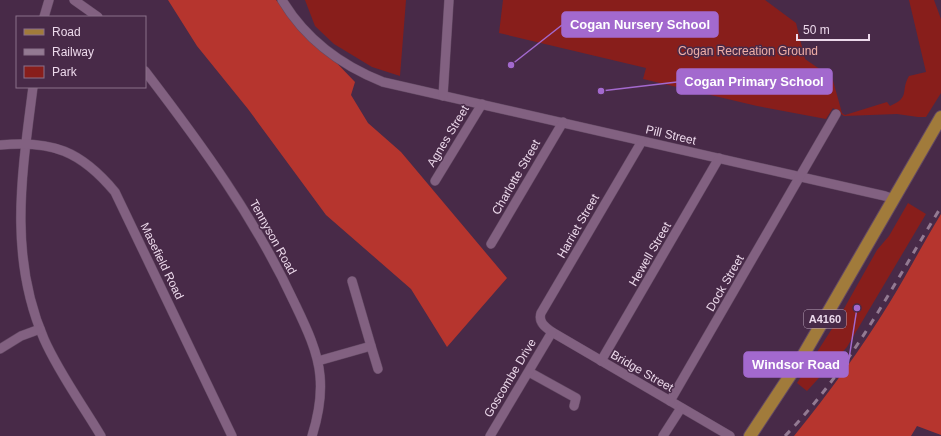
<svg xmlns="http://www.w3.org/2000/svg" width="941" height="436" viewBox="0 0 941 436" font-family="Arial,sans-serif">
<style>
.green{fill:#881e1b}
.forest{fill:#b6352e}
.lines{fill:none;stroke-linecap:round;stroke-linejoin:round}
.minor-casing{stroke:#634963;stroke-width:10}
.primary-casing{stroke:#634963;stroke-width:14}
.minor{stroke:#826181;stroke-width:9}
.primary{stroke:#a17b3b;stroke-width:12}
.rail{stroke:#937a92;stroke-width:3;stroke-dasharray:7 7;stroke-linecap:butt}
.labels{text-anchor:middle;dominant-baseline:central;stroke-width:3;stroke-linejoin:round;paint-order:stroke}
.shield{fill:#482a48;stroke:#bba4ba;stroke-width:1}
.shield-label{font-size:11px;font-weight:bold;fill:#ecd9eb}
.park-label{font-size:12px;fill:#f0aea5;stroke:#482a48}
.street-label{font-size:12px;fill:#ecd9eb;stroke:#482a48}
.leader{fill:none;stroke:#a369ce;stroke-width:1.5}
.callout-dot{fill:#a369ce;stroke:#482a48;stroke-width:1.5}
.callout{fill:#a369ce;stroke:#a369ce;stroke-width:1.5}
.callout-label{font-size:13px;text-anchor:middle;font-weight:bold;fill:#fff}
</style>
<rect width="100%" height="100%" fill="#482a48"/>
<g class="green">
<polygon points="305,0 406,0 400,76 372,67 334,44 315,26"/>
<path d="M503,0h262l31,23 9,36 16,11 -5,8 9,8 7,-9 10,36 3,2 42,-13 3,4c21,-9 10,-15 19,-30l17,-4 -17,-72h25l7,19v74l-15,24h-8l-21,-3 -53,2 -11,-8 -7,11 -69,-13 -114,-27 3,-11 -147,-35z"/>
<polygon points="908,203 926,214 847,347 807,391 797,383 837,321 877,250 889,236"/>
</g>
<g class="forest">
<polygon points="168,0 276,0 355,82 351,95 368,123 401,152 507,278 447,347 411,289 326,215 248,109 197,46"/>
<path d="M941,214v221l-24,-9 -6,10h-117c35,-43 67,-87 96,-134 18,-29 33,-59 51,-88z"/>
</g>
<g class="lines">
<g class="minor-casing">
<g id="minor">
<polyline points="74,0 98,17"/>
<path d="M282,0c24,40 58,65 101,82l502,114 9,3"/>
<polyline points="44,17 49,0"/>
<path d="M145,71c56,73 110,147 149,231 11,23 24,49 26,74 2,21 -2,41 -8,60"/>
<path d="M33,87c-11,86 -25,169 11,252 15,34 38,65 57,97"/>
<polyline points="443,96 449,0"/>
<path d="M642,141l-101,172c-3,9 4,14 11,19l178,104"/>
<path d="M0,145c52,-5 81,6 115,47l117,244"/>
<polyline points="435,181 482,104"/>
<polyline points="491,244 563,122"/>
<polyline points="352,281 371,346"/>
<polyline points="0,349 21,336 40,329"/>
<polyline points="318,361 371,346 378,369"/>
<polyline points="601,361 719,158"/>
<polyline points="529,372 576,398 574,406"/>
<polyline points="670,401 836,114"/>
<polyline points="490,436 552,332"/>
<polyline points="663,436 681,408"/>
</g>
</g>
<g class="primary-casing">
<polyline id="primary" points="750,436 801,359 941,117"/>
</g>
<use href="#minor" class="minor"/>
<use href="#primary" class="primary"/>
<path class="rail" d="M785,436c67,-69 106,-148 156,-229"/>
</g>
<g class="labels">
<rect class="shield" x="804" y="310" width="42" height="18" rx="3"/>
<g class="shield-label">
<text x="825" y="319">A4160</text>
</g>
<g class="park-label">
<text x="748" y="51">Cogan Recreation Ground</text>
</g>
<g class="street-label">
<text transform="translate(671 135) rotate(13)">Pill Street</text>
<text transform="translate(448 136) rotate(-59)">Agnes Street</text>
<text transform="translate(516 177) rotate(-60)">Charlotte Street</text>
<text transform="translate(578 226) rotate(-60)">Harriet Street</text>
<text transform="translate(273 237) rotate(61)">Tennyson Road</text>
<text transform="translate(650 254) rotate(-60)">Hewell Street</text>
<text transform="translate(162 261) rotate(64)">Masefield Road</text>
<text transform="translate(725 283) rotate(-60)">Dock Street</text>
<text transform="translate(642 371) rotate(30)">Bridge Street</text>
<text transform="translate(510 378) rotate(-59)">Goscombe Drive</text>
</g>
</g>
<path class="leader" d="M511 65L562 25M601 91L677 82M857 308L848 365"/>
<g class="callout-dot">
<circle cx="511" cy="65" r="4"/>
<circle cx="601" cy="91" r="4"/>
<circle cx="857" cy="308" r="4"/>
</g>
<g class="callout">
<rect x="562" y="12" width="156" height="25" rx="4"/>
<rect x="677" y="69" width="155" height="25" rx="4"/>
<rect x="744" y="352" width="104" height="25" rx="4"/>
</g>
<g class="callout-label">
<text x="640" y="29">Cogan Nursery School</text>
<text x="754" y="86">Cogan Primary School</text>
<text x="796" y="369">Windsor Road</text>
</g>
<rect x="16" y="16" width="130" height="72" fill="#482a48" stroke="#8a7089"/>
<rect x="24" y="29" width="20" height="6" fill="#a17b3b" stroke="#8a7089"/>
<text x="52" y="36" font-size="12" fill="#ecd9eb">Road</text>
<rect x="24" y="49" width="20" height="6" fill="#937a92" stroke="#8a7089"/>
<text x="52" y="56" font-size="12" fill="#ecd9eb">Railway</text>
<rect x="24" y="66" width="20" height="12" fill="#881e1b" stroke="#8a7089"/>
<text x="52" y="76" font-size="12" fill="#ecd9eb">Park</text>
<path d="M797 34v6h72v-6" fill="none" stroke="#ecd9eb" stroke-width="2"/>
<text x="803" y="34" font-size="12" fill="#ecd9eb" stroke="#482a48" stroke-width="3" paint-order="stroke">50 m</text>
</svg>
